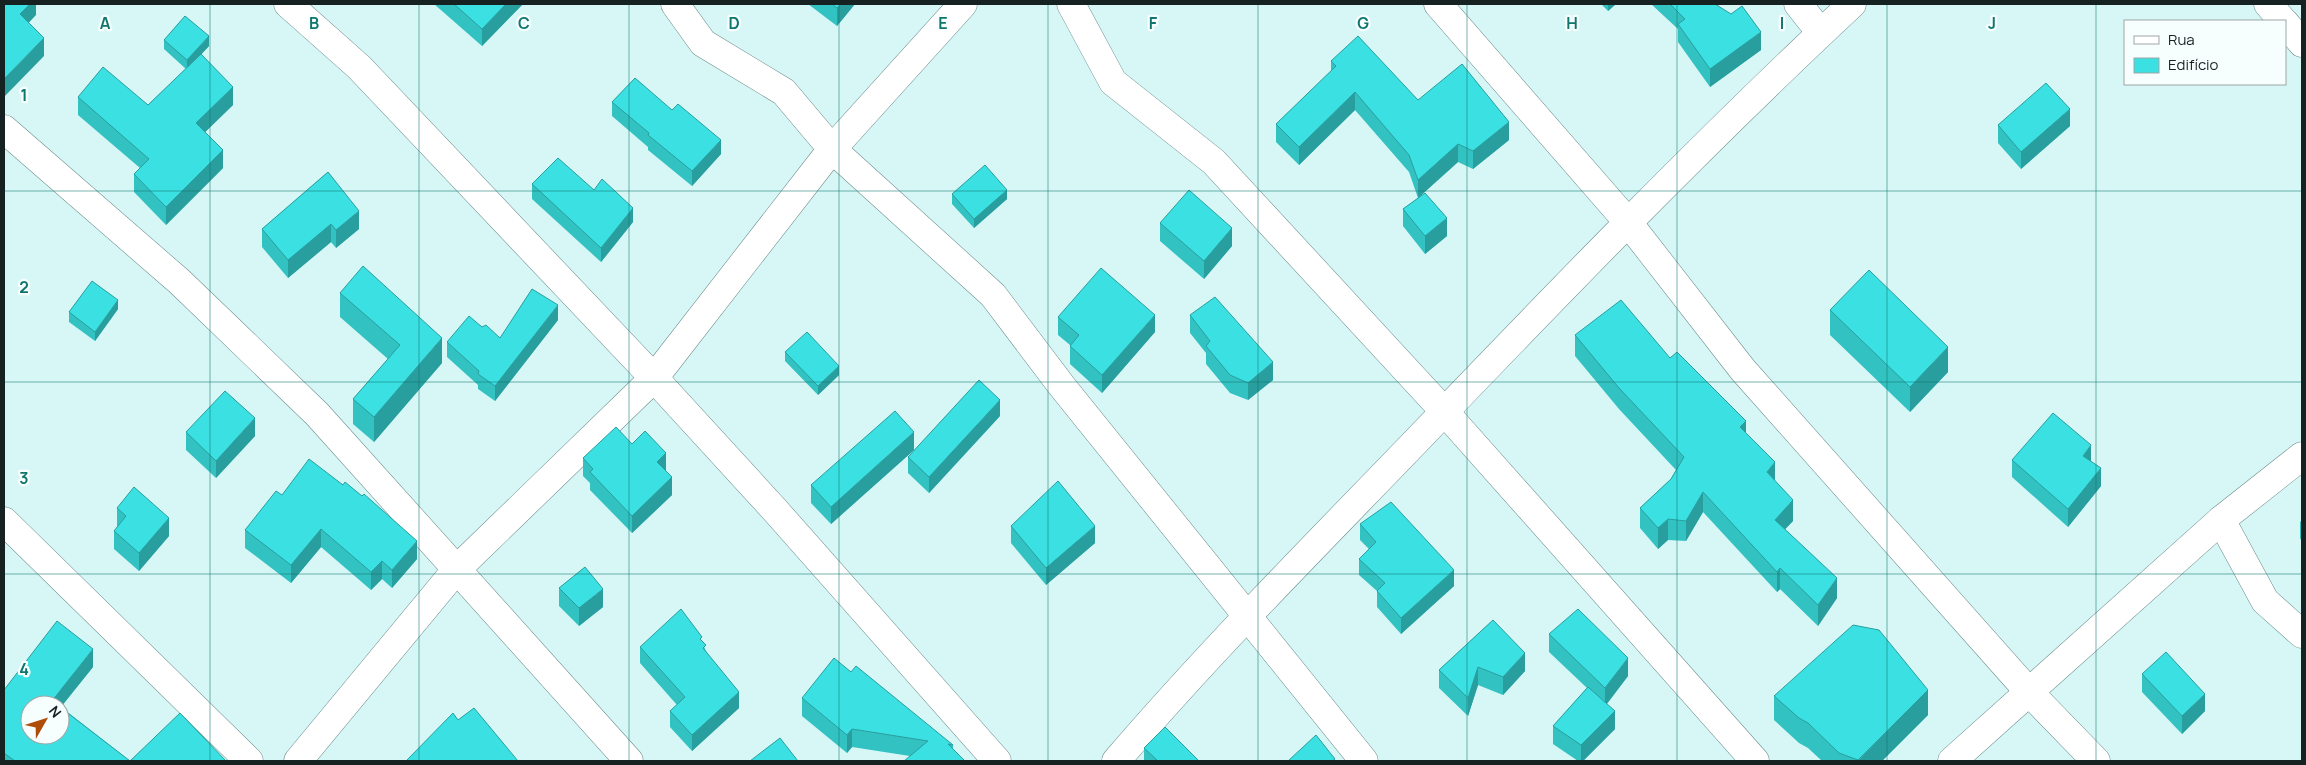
<svg xmlns="http://www.w3.org/2000/svg" width="2306" height="765" viewBox="0 0 2306 765" font-family="Manrope,sans-serif">
<style>
.lines{fill:none;stroke-linecap:round;stroke-linejoin:round}
.minor-casing{stroke:#6b8a8a;stroke-width:29}
.minor{stroke:#fff;stroke-width:28}
.wall{fill:#33c2c2}
.shaded-wall{fill:#299e9e}
.building{fill:#3be1e2;stroke:#299e9e}
.grid{fill:none;stroke:#0f766e;stroke-width:1;stroke-opacity:0.55}
.grid-label{font-size:16px;text-anchor:middle;font-weight:bold;fill:#0f766e;stroke:#f7fefe;stroke-width:4.5;stroke-linejoin:round;paint-order:stroke}
</style>
<rect width="100%" height="100%" fill="#d6f7f6"/>
<g class="lines">
<g class="minor-casing">
<g id="minor">
<polyline points="288,4 359,67 654,378 774,509 997,761"/>
<polyline points="675,4 703,43 784,92 832,149 993,295 1061,385 1364,761"/>
<polyline points="1071,4 1113,82 1214,162 1444,411 1755,761"/>
<polyline points="1438,4 1627,221 1743,370 2030,693 2096,761"/>
<polyline points="1798,4 1821,33"/>
<polyline points="2268,4 2283,21"/>
<polyline points="2285,23 2302,43"/>
<polyline points="4,129 180,282 317,414 629,761"/>
<polyline points="2221,520 2265,601 2302,634"/>
<polyline points="4,521 249,761"/>
<polyline points="298,761 456,570 654,378 832,149 963,4"/>
<path d="M1116,761c97,-113 202,-218 305,-325 141,-147 282,-293 431,-432"/>
<polyline points="1952,761 2221,520 2302,456"/>
</g>
</g>
<use href="#minor" class="minor"/>
</g>
<g class="wall">
<polygon points="434,4 523,4 482,46"/>
<polygon points="808,4 855,4 837,26"/>
<polygon points="1601,4 1616,4 1608,11"/>
<polygon points="1651,4 1715,4 1761,50 1710,87 1678,42 1678,29"/>
<polygon points="164,40 209,46 201,54 233,105 205,132 223,168 166,225 134,192 134,174 140,168 78,115 78,97 148,105 186,69 164,49"/>
<polygon points="1331,61 1509,140 1473,169 1458,162 1419,197 1447,236 1425,254 1403,226 1403,209 1418,198 1409,172 1355,110 1299,165 1276,142 1276,124 1331,72"/>
<polygon points="612,102 721,154 692,186 648,150 648,147 612,116"/>
<polygon points="1998,125 2070,126 2021,169 1998,143"/>
<polygon points="328,172 359,229 336,248 331,242 288,278 262,247 262,229"/>
<polygon points="532,184 594,190 633,222 601,262 532,199"/>
<polygon points="952,194 1007,199 974,228 952,204"/>
<polygon points="1160,223 1232,246 1204,279 1160,241"/>
<polygon points="340,293 442,363 374,442 353,424 353,399 388,359 340,317"/>
<polygon points="118,309 95,341 69,322 69,312"/>
<polygon points="1830,310 1948,372 1910,412 1830,335"/>
<polygon points="1190,315 1273,380 1248,400 1230,393 1206,364 1206,353 1190,333"/>
<polygon points="1058,317 1155,332 1102,393 1070,364 1070,345 1058,335"/>
<polygon points="558,320 495,401 478,389 478,385 447,357 447,342 482,327 500,338"/>
<polygon points="1575,335 1670,358 1746,433 1775,481 1793,521 1785,529 1837,598 1818,626 1780,589 1777,592 1703,512 1686,541 1668,540 1658,549 1640,528 1640,508 1671,479 1676,470 1619,409 1575,356"/>
<polygon points="785,352 839,375 818,395 785,361"/>
<polygon points="1000,416 929,493 908,473 908,457"/>
<polygon points="186,432 255,436 216,478 186,450"/>
<polygon points="632,444 666,471 672,495 632,533 590,490 590,483 583,476 583,458"/>
<polygon points="914,450 831,524 811,503 811,485"/>
<polygon points="2012,460 2091,462 2101,486 2068,527 2012,477"/>
<polygon points="282,495 417,559 392,588 382,579 371,590 321,547 291,583 245,548 245,530"/>
<polygon points="117,508 169,536 139,571 114,549 114,531 117,527"/>
<polygon points="2302,520 2302,542 2300,538 2300,522"/>
<polygon points="1360,524 1454,586 1401,634 1377,607 1377,591 1359,575 1359,559 1369,549 1360,540"/>
<polygon points="1011,526 1095,543 1046,585 1011,543"/>
<polygon points="559,588 603,607 579,626 559,606"/>
<polygon points="1493,620 1525,671 1503,695 1478,685 1468,716 1439,688 1439,670"/>
<polygon points="1549,634 1628,676 1607,704 1615,729 1583,761 1578,761 1553,744 1553,726 1587,688 1549,652"/>
<polygon points="702,642 706,651 739,708 692,751 670,727 670,711 677,705 640,663 640,647"/>
<polygon points="93,667 61,707 130,761 226,761 4,761 4,690"/>
<polygon points="851,672 953,745 953,749 910,756 852,747 847,753 802,716 802,698"/>
<polygon points="2142,674 2205,711 2182,734 2142,692"/>
<polygon points="1774,696 1928,715 1882,761 1822,761 1808,748 1799,743 1774,720"/>
<polygon points="1144,748 1199,761 1144,761"/>
</g>
<g class="shaded-wall">
<polygon points="30,4 36,4 36,15 20,32 20,14"/>
<polygon points="506,4 523,4 482,46 482,29"/>
<polygon points="841,4 855,4 837,26 837,8"/>
<polygon points="1608,4 1616,4 1608,11"/>
<polygon points="1761,32 1761,50 1710,87 1710,69"/>
<polygon points="209,36 209,46 187,70 187,60"/>
<polygon points="44,38 44,56 4,97 4,79"/>
<polygon points="233,87 233,105 196,141 196,123"/>
<polygon points="1355,92 1355,110 1299,165 1299,147"/>
<polygon points="2070,109 2070,126 2021,169 2021,152"/>
<polygon points="1509,122 1509,140 1473,169 1473,151"/>
<polygon points="721,140 721,154 692,186 692,171"/>
<polygon points="1458,144 1458,162 1418,198 1418,180"/>
<polygon points="223,150 223,168 166,225 166,207"/>
<polygon points="1007,190 1007,199 974,228 974,219"/>
<polygon points="633,208 633,222 601,262 601,248"/>
<polygon points="359,211 359,229 336,248 336,230"/>
<polygon points="1447,218 1447,236 1425,254 1425,236"/>
<polygon points="331,224 331,242 288,278 288,260"/>
<polygon points="1232,228 1232,246 1204,279 1204,261"/>
<polygon points="118,300 118,309 95,341 95,332"/>
<polygon points="558,305 558,320 495,401 495,386"/>
<polygon points="1155,315 1155,332 1102,393 1102,375"/>
<polygon points="442,338 442,363 374,442 374,417"/>
<polygon points="1948,347 1948,372 1910,412 1910,387"/>
<polygon points="1273,362 1273,380 1248,400 1248,383"/>
<polygon points="839,366 839,375 818,395 818,386"/>
<polygon points="1000,400 1000,416 929,493 929,477"/>
<polygon points="255,418 255,436 216,478 216,461"/>
<polygon points="1746,421 1746,442 1740,427"/>
<polygon points="914,432 914,450 831,524 831,507"/>
<polygon points="2091,445 2091,463 2083,456"/>
<polygon points="666,453 666,471 657,462"/>
<polygon points="1775,462 1775,482 1767,472"/>
<polygon points="2101,468 2101,486 2068,527 2068,509"/>
<polygon points="672,477 672,495 632,533 632,516"/>
<polygon points="1703,492 1703,512 1686,541 1686,521"/>
<polygon points="1793,500 1793,521 1775,540 1775,520"/>
<polygon points="169,518 169,536 139,571 139,553"/>
<polygon points="1668,519 1668,540 1658,549 1658,528"/>
<polygon points="1095,526 1095,543 1046,585 1046,568"/>
<polygon points="321,529 321,547 291,583 291,565"/>
<polygon points="417,541 417,559 392,588 392,570"/>
<polygon points="382,561 382,579 371,590 371,572"/>
<polygon points="1780,568 1780,589 1777,592 1777,572"/>
<polygon points="1454,570 1454,586 1401,634 1401,618"/>
<polygon points="1837,578 1837,598 1818,626 1818,605"/>
<polygon points="603,589 603,607 579,626 579,608"/>
<polygon points="93,649 93,667 60,708 60,705 52,705 52,701"/>
<polygon points="1525,653 1525,671 1503,695 1503,677"/>
<polygon points="1628,658 1628,676 1605,706 1605,688"/>
<polygon points="1478,667 1478,685 1468,716 1468,698"/>
<polygon points="1928,690 1928,715 1882,761 1858,761"/>
<polygon points="739,692 739,708 692,751 692,735"/>
<polygon points="2205,694 2205,711 2182,734 2182,716"/>
<polygon points="1615,711 1615,729 1583,761 1581,761 1581,745"/>
<polygon points="852,729 852,747 847,753 847,735"/>
</g>
<g class="building">
<polygon points="4,4 30,4 20,14 44,38 4,79"/>
<polygon points="454,4 506,4 482,29"/>
<polygon points="832,4 841,4 837,8"/>
<polygon points="1670,4 1715,4 1731,14 1742,6 1761,32 1710,69 1678,24 1685,19"/>
<polygon points="185,16 209,36 187,60 164,40"/>
<polygon points="1358,36 1418,100 1462,64 1509,122 1473,151 1458,144 1418,180 1409,155 1355,92 1299,147 1276,124 1336,66 1331,61"/>
<polygon points="201,54 233,87 196,123 223,150 166,207 134,174 149,159 78,97 103,67 148,105"/>
<polygon points="635,78 672,110 678,104 721,140 692,171 648,135 649,133 612,102"/>
<polygon points="2046,83 2070,109 2021,152 1998,125"/>
<polygon points="558,158 594,190 602,179 633,208 601,248 532,184"/>
<polygon points="985,165 1007,190 974,219 952,194"/>
<polygon points="328,172 359,211 336,230 331,224 288,260 262,229"/>
<polygon points="1189,190 1232,228 1204,261 1160,223"/>
<polygon points="1425,193 1447,218 1425,236 1403,209"/>
<polygon points="363,266 442,338 374,417 353,399 400,345 340,293"/>
<polygon points="1101,268 1155,315 1102,375 1070,346 1079,335 1058,317"/>
<polygon points="1869,270 1948,347 1910,387 1830,310"/>
<polygon points="92,281 118,300 95,332 69,312"/>
<polygon points="532,289 558,305 495,386 478,374 479,371 447,342 469,316 482,327 486,325 500,338"/>
<polygon points="1215,297 1273,362 1248,383 1230,375 1206,346 1210,341 1190,315"/>
<polygon points="1621,300 1670,358 1677,352 1746,421 1740,427 1775,462 1767,472 1793,500 1775,520 1837,578 1818,605 1780,568 1777,572 1703,492 1686,521 1668,519 1658,528 1640,508 1671,479 1684,457 1619,388 1575,335"/>
<polygon points="807,332 839,366 818,386 785,352"/>
<polygon points="979,380 1000,400 929,477 908,457"/>
<polygon points="225,391 255,418 216,461 186,432"/>
<polygon points="895,411 914,432 831,507 811,485"/>
<polygon points="2053,413 2091,445 2083,456 2101,468 2068,509 2012,460"/>
<polygon points="616,427 632,444 645,431 666,453 657,462 672,477 632,516 590,472 593,469 583,458"/>
<polygon points="309,459 343,485 345,482 362,496 364,494 417,541 392,570 382,561 371,572 321,529 291,565 245,530 276,491 282,495"/>
<polygon points="1058,481 1095,526 1046,568 1011,526"/>
<polygon points="134,487 169,518 139,553 114,531 126,516 117,508"/>
<polygon points="1391,502 1454,570 1401,618 1377,591 1385,583 1359,559 1376,542 1360,524"/>
<polygon points="585,567 603,589 579,608 559,588"/>
<polygon points="681,609 702,637 700,639 706,645 703,648 739,692 692,735 670,711 685,697 640,647"/>
<polygon points="1578,609 1628,658 1605,688 1549,634"/>
<polygon points="1493,620 1525,653 1503,677 1478,667 1468,698 1439,670"/>
<polygon points="57,621 93,649 52,701 58,705 30,705 30,735 60,735 60,707 130,761 180,713 226,761 15,761 4,753 4,690"/>
<polygon points="1853,625 1879,630 1928,690 1858,760 1839,753 1808,723 1799,718 1774,696"/>
<polygon points="2166,652 2205,694 2182,716 2142,674"/>
<polygon points="834,658 851,672 856,666 953,745 948,744 965,761 904,761 928,741 852,729 847,735 802,698"/>
<polygon points="1588,687 1615,711 1581,745 1553,726"/>
<polygon points="474,708 518,761 406,761 453,713 458,720"/>
<polygon points="1165,727 1199,761 1158,761 1144,748"/>
<polygon points="1316,735 1335,759 1332,761 1288,761"/>
<polygon points="780,738 798,761 750,761"/>
</g>
<path class="grid" d="M210,4v757M419,4v757M629,4v757M839,4v757M1048,4v757M1258,4v757M1467,4v757M1677,4v757M1887,4v757M2096,4v757M4,191h2298M4,382h2298M4,574h2298"/>
<g class="grid-label">
<text x="105" y="29">A</text>
<text x="314" y="29">B</text>
<text x="524" y="29">C</text>
<text x="734" y="29">D</text>
<text x="943" y="29">E</text>
<text x="1153" y="29">F</text>
<text x="1363" y="29">G</text>
<text x="1572" y="29">H</text>
<text x="1782" y="29">I</text>
<text x="1992" y="29">J</text>
<text x="24" y="101">1</text>
<text x="24" y="293">2</text>
<text x="24" y="484">3</text>
<text x="24" y="675">4</text>
</g>
<rect width="2306" height="765" fill="none" stroke="#152221" stroke-width="10"/>
<rect x="2124" y="20" width="162" height="65" fill="#f7fefe" stroke="#9da6a6"/>
<rect x="2134" y="36" width="25" height="8" fill="#ffffff" stroke="#9da6a6"/>
<text x="2168" y="45" font-size="15" fill="#152221">Rua</text>
<rect x="2134" y="58" width="25" height="15" fill="#3be1e2" stroke="#9da6a6"/>
<text x="2168" y="70" font-size="15" fill="#152221">Edifício</text>
<g transform="translate(45 720) rotate(51)"><circle r="24" fill="#f7fefe" stroke="#9da6a6"/>
<path d="M0-4L9 19L0 12L-9 19Z" fill="#ae4d07"/>
<text y="-8" font-size="14" font-weight="bold" text-anchor="middle" fill="#152221">N</text>
</g>
</svg>
